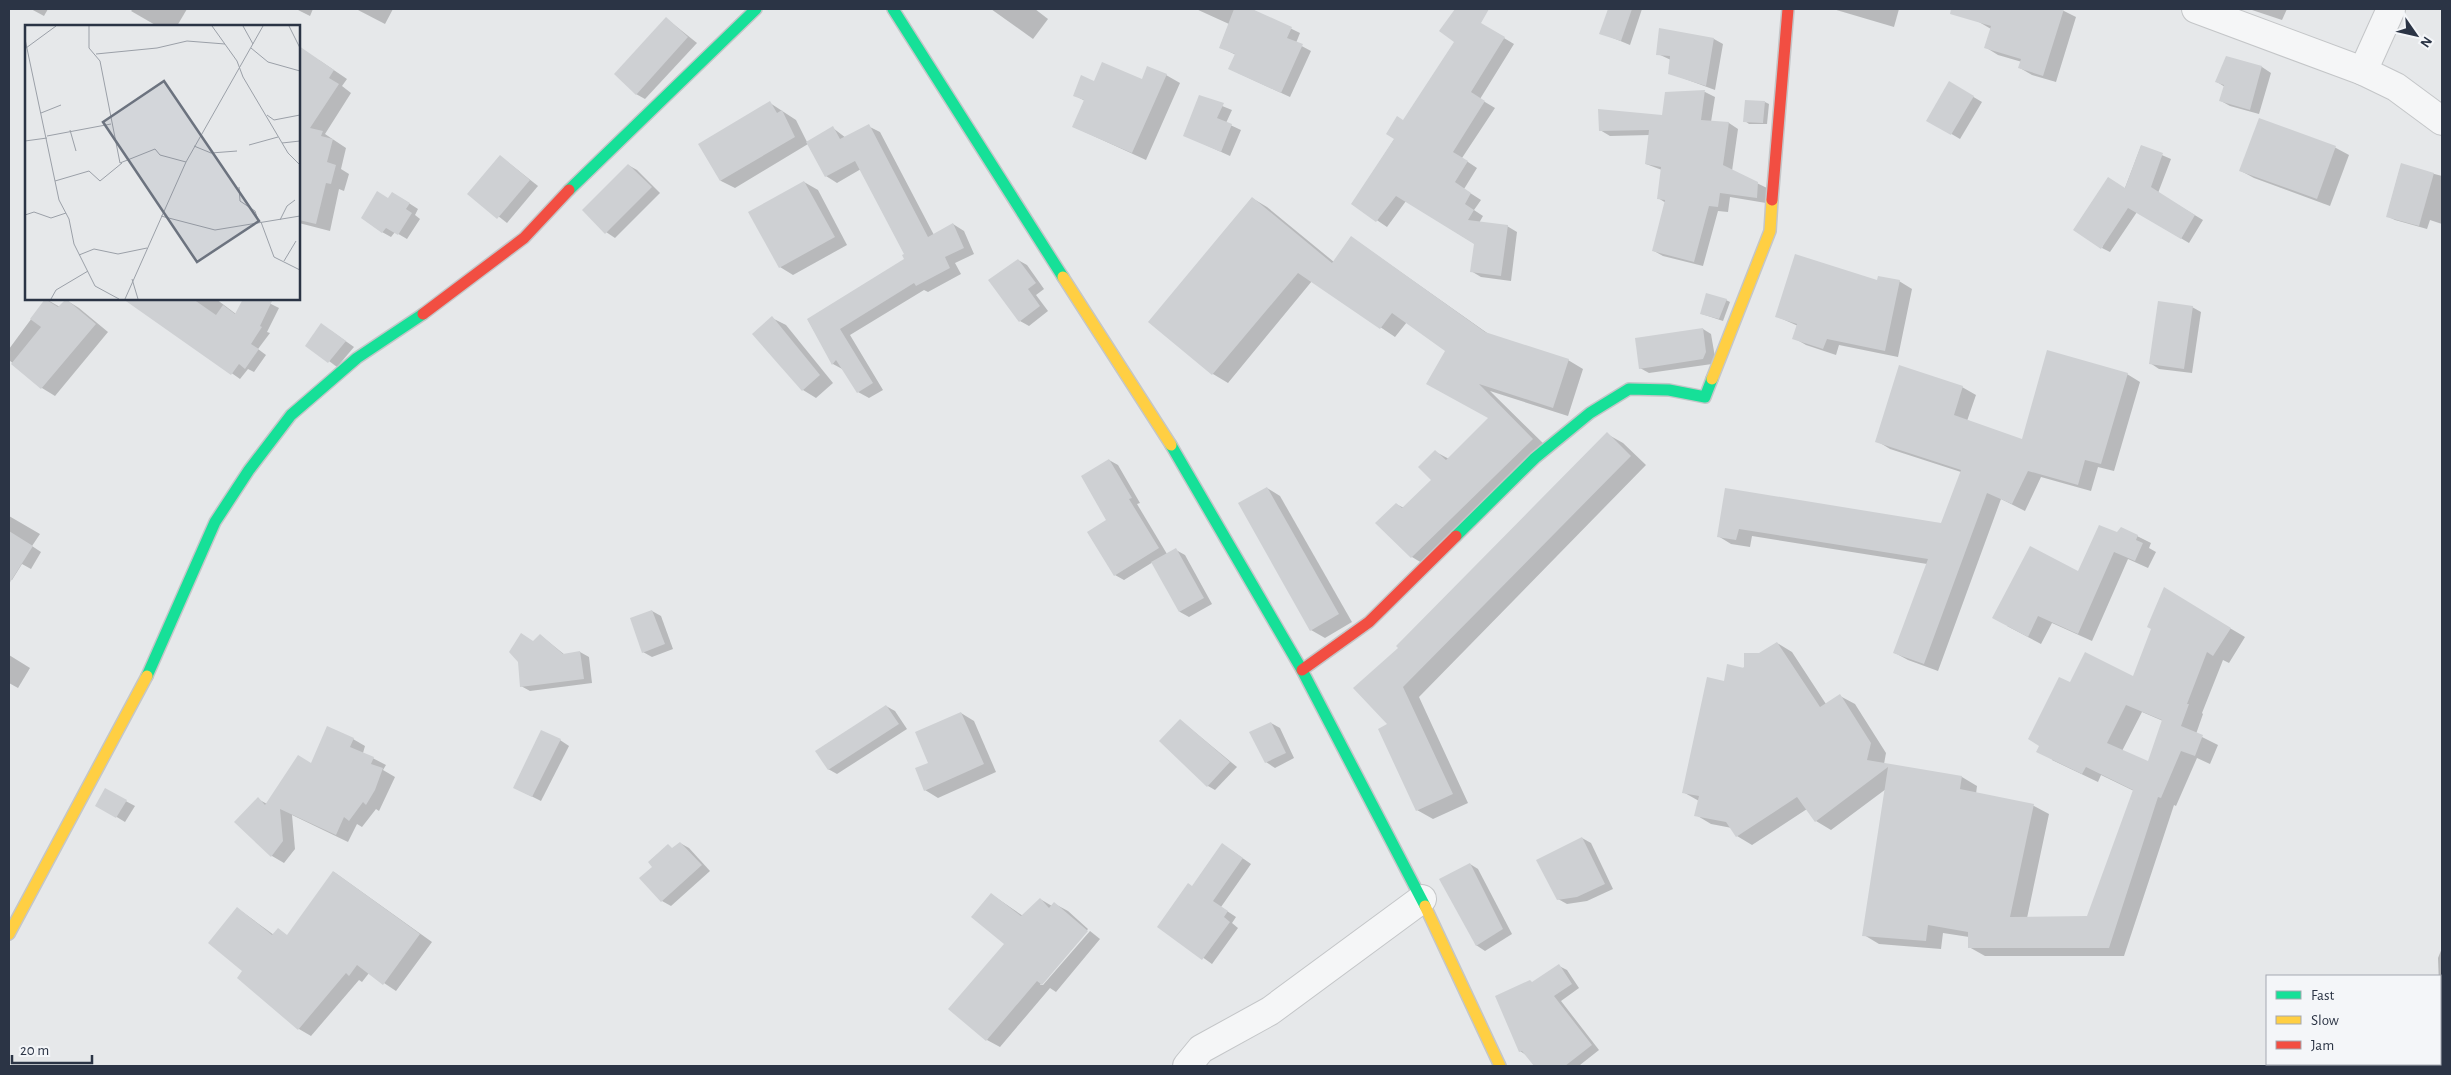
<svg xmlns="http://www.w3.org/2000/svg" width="2451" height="1075" viewBox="0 0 2451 1075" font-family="'Alegreya Sans',sans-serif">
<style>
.shadow{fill:#0003;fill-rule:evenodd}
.building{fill:#ced0d3;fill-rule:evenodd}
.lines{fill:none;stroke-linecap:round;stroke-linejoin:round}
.street-casing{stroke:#c4c6c8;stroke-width:30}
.fast-casing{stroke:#c4c6c8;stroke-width:14}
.slow-casing{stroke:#c4c6c8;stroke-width:14}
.jam-casing{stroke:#c4c6c8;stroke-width:14}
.street{stroke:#f5f6f7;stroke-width:28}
.fast{stroke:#16e098;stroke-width:11}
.slow{stroke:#ffcf43;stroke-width:11}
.jam{stroke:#f24e42;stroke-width:11}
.inset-road{fill:none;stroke:#9ba0a8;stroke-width:1}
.view{fill:#6c737f;fill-opacity:0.15;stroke:#6c737f;stroke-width:2.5}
.inset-edge{fill:none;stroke:#2b3445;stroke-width:2.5}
</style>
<rect width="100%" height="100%" fill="#e6e8ea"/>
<g class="shadow">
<polygon points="31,9 48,9 44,16"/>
<polygon points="133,9 187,9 177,26 157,26 131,11"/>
<polygon points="296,9 313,9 310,16"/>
<polygon points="356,9 393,9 385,24"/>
<polygon points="991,9 1035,9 1048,19 1033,39"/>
<polygon points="1196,9 1251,9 1300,33 1296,43 1311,51 1290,97 1238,73 1236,55 1220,47 1229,24"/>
<polygon points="1609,9 1642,9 1630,45 1601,33"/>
<polygon points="1833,9 1899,9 1894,27"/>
<polygon points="1984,9 2060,9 2076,17 2056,82 2032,75 2020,68 2022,62 1998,55 1985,47 1991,29 1979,22"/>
<polygon points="2249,9 2287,9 2282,20"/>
<polygon points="1467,16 1514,44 1480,99 1495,108 1462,158 1477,168 1464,189 1481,200 1474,210 1483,216 1479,223 1507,226 1517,232 1511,281 1481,277 1471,271 1475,244 1406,201 1387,227 1353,204 1456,42"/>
<polygon points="667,19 697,43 645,99 636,94"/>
<polygon points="1714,39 1723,44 1715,90 1669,73 1671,60 1658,54"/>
<polygon points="2227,57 2262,67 2271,73 2259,114 2230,106 2221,101 2225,87 2217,82"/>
<polygon points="299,59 319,60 347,79 342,86 351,93 325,134 346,148 341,169 349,174 344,191 339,189 330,231 299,223 299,189 310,167 307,165 299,176"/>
<polygon points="1166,75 1180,83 1146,160 1074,127 1085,101 1074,95 1095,82 1142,81"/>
<polygon points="1950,83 1982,102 1960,139 1928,120"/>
<polygon points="1705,92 1715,97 1711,122 1729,123 1738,129 1732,171 1767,188 1766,203 1730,197 1728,212 1718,211 1703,266 1663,256 1654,251 1666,203 1658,198 1662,170 1646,164 1650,135 1610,136 1600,130 1663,116 1666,93"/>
<polygon points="1200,97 1232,110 1226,123 1241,130 1230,156 1184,135"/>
<polygon points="1765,102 1769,104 1767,124 1749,124 1745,121"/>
<polygon points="770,103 796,120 807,142 833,128 846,138 868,126 880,132 934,235 953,224 964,231 974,254 955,263 961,274 928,292 924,290 850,335 883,390 869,398 858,392 844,370 833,364 808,320 905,260 906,255 861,169 837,183 826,176 808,144 735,188 721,181 700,145"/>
<polygon points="2260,120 2336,148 2349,155 2330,206 2254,178 2241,171"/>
<polygon points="2141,146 2171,159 2158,193 2203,220 2189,243 2137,212 2110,252 2102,248"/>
<polygon points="500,156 538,186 507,223 469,193"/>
<polygon points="628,165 637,170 660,193 615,238 606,232"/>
<polygon points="2401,165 2442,176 2442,224 2430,220 2427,229 2395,220 2387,216"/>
<polygon points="804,182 818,190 847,245 793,275 780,267"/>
<polygon points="401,198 418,209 415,215 420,219 407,239 395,232 391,237 382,232 389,199"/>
<polygon points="1252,198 1267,207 1334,262 1351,237 1490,335 1568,360 1583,369 1568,416 1490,391 1548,448 1427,566 1412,557 1377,523 1396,504 1404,508 1433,480 1436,452 1449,459 1490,418 1447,351 1407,322 1395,337 1312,281 1228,383 1213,374 1150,321"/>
<polygon points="1018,260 1027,265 1044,289 1036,295 1048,311 1029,326 1020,321"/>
<polygon points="1899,281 1912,289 1898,357 1839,345 1836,355 1806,345 1794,338 1798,326 1776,316 1878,282"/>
<polygon points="46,299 60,307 66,300 79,308 108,332 55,396 42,388 9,360 9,349"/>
<polygon points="148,299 216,299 236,314 244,299 261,299 279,308 267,332 270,333 258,349 266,355 254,372 248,369 240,379 141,309"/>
<polygon points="1726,300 1730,302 1723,321 1702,314"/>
<polygon points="2192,307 2201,312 2192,373 2159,369 2150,363"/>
<polygon points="772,318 786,325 833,383 816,398 803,390"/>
<polygon points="1703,329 1711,334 1715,357 1712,364 1649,373 1640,368"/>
<polygon points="330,330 354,347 337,367 329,361"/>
<polygon points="2127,374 2140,382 2114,471 2098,467 2091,491 2041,477 2025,511 2001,499 1938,671 1908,660 1895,653 1927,564 1752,536 1750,547 1731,544 1718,536 1726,490 1942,525 1961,472 1890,449 1877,441 1962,387 1976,395 1967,421 2023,441"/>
<polygon points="1607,434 1623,443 1646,465 1419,697 1468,803 1433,819 1417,810 1389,725 1400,648"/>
<polygon points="1109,460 1118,465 1140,503 1137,504 1167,554 1176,550 1185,555 1212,604 1189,617 1180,612 1153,562 1124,580 1115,575 1108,520"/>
<polygon points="1267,488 1280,496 1352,622 1325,638 1311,630"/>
<polygon points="9,516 40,534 32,546 41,552 31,569 22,564 12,580 9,578"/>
<polygon points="2117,534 2137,536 2151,543 2149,548 2156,552 2148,568 2128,559 2092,641 2052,623 2041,644 2007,626 2079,573"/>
<path d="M2179,598l66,39 -16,26 -6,-3 -21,53 1,1 -7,20 22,11 -8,19 -13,-6 -21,48 -2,-1 -50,151h-139l-16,-9v-10l-26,-4 -2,16 -62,-5 -15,-9 22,-146 -55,41 -15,-9 -9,-12 -55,36 -15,-9 -5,-8 -21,-4 -15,-9 3,-14 -16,-9 41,-110 53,-39 15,9 34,52 14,-8 15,8 31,49 -2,11 78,13 15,9 -1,8 58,12 15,8 -22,104h61l46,-127 -33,-16 -3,7 -46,-22 19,-76 62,-6zM2142,712l21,9 -14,42 -27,-12z"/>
<polygon points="652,611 661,616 673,649 652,657 643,652"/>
<polygon points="540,635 565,655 580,652 589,657 592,683 530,691 521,686 520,662"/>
<polygon points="9,655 30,668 18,688 9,683"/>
<polygon points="886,706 895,711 907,729 837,774 828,769"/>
<polygon points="961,713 974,721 996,772 938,798 925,790 930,763"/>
<polygon points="1180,720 1237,767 1215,790 1208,786"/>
<polygon points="1271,723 1280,728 1294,758 1275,768 1266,762"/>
<polygon points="353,739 365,746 363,753 386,765 383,770 395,777 379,811 376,809 362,827 357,824 348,842 292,815 295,849 284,863 272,856 258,799 267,804 312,765"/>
<polygon points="560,740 569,746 541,801 523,792"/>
<polygon points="105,790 135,806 125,822 97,805"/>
<polygon points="1582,838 1591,843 1613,889 1587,901 1567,904 1558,899"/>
<polygon points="680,843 689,848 710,871 671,906 662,901 641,878"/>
<polygon points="1231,850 1251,864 1221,907 1236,917 1232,923 1238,928 1212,964 1159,926 1192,887"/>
<polygon points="1470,864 1478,869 1512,934 1485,951 1476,945"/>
<polygon points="334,872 432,942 396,991 369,973 362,982 359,980 311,1036 299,1029 244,971 237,908 274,935 278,930 288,936"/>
<polygon points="991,894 1023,916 1040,899 1052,906 1055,904 1068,911 1088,929 1040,985 1043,985 1090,931 1100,939 1056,992 1050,988 1000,1047 987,1040 1005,944"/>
<polygon points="2442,948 2442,1007 2440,1011 2438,958"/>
<polygon points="1559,966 1567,970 1579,988 1561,1001 1599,1050 1580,1065 1582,1066 1535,1066 1526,1055 1520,1051 1533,983"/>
</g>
<g class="building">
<polygon points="1234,9 1252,9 1292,27 1287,38 1303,44 1281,93 1228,69 1235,54 1219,48"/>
<polygon points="1455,9 1489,9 1481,23 1505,37 1471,92 1485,101 1453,152 1468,161 1455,182 1471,193 1465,204 1474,210 1468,220 1508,225 1501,276 1470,272 1474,244 1396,196 1376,222 1351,204 1394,139 1386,134 1397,116 1403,120 1454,42 1439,31"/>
<polygon points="1608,9 1632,9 1621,41 1599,34"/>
<polygon points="1951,9 2064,9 2043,76 2018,68 2021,59 1984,48 1991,26 1950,14"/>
<polygon points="666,17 688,37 636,95 614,74"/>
<polygon points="1659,28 1714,38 1706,86 1668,74 1670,56 1656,55"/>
<polygon points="299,46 334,70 329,78 339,84 310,128 323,131 321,136 333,139 327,162 336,165 331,184 326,183 316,224 299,220"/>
<polygon points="2226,56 2262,66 2250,110 2219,101 2224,85 2215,82"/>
<polygon points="1102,62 1142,79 1147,66 1167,74 1132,153 1072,127 1084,100 1073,96 1081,75 1094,81"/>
<polygon points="1949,81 1974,96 1951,135 1926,121"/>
<polygon points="1705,90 1701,120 1729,122 1723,165 1758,182 1757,198 1720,193 1718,207 1709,206 1694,262 1652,251 1665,200 1657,199 1661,167 1645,164 1649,130 1599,131 1598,109 1662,115 1665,92"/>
<polygon points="1199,95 1224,103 1217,118 1232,124 1221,152 1183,136"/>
<polygon points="1745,100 1765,101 1763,123 1743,122"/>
<polygon points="770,101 777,113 782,110 795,137 720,181 698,144"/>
<polygon points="2259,118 2336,146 2317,199 2239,171"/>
<polygon points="869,124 928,237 953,223 964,248 945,257 950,268 916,286 914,283 840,329 873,383 857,393 836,360 832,365 807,319 904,259 902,255 904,254 855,161 825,177 806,142 833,126 840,139"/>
<polygon points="2141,145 2163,153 2151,187 2195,215 2181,239 2128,208 2101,249 2073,230 2108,177 2125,188"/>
<polygon points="500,155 530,180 497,219 467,194"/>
<polygon points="2401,163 2434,173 2419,226 2386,217"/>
<polygon points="628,164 652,187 605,234 582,210"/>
<polygon points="804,181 835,237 779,268 748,212"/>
<polygon points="377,191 388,198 392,192 410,203 406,209 412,213 398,235 386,228 382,233 361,218"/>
<polygon points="1252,197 1332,263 1351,236 1485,332 1569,359 1553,408 1479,384 1533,439 1411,558 1375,523 1396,503 1402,508 1431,480 1418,467 1435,450 1446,460 1488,418 1426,384 1445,351 1392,313 1380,329 1298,273 1212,375 1148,322"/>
<polygon points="1795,254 1877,280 1878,276 1900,280 1885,351 1827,339 1823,349 1792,339 1797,324 1775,317"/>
<polygon points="1018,259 1036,283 1028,289 1040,306 1019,322 988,280"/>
<polygon points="1706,293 1727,299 1719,319 1700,314"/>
<polygon points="45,299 58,307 66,299 96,324 41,389 11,364 41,327 30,319"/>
<polygon points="123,299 193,299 216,315 223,305 235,314 243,299 273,299 260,326 262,327 251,344 259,349 245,369 239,364 231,375"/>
<polygon points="2158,301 2193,306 2184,369 2149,364"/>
<polygon points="772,316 820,375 802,391 752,334"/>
<polygon points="321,323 346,341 328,363 305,346"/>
<polygon points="1703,328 1706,352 1703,359 1639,369 1635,338"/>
<polygon points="2047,350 2128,373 2101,464 2085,460 2078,485 2028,471 2012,504 1987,493 1924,664 1893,653 1928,559 1739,529 1736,540 1717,537 1725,488 1941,523 1961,470 1875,442 1899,365 1963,386 1954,415 2022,439"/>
<polygon points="1607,432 1631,456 1403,687 1453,794 1416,811 1378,729 1387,724 1353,688 1398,648 1396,646"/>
<polygon points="1109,459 1132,498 1129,499 1159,548 1114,576 1087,532 1106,520 1081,476"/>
<polygon points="1267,487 1339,614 1310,631 1238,503"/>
<polygon points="2099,525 2117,532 2121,527 2138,535 2136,540 2143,543 2135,561 2114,552 2078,634 2038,616 2028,637 1992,618 2030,546 2078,571"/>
<polygon points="9,531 33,546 9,584"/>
<polygon points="1176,548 1204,598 1179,612 1151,562"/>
<path d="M2164,587l67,41 -18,28 -6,-4 -20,52h2l-8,22 22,9 -8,21 -14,-5 -20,47 -3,-1 -49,151h-141v-16l-40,-7 -2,16 -64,-5 26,-169 -73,55 -18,-25 -61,40 -10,-15 -32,-6 5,-20 -17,-3 25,-116 17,4 3,-17 17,4v-15h15l18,-11 43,65 20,-13 31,49 -4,17 95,16 -2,13 74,15 -24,113 77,-1 46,-126 -47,-23 -4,7 -46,-22 3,-6 -11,-7 31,-62 11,5 15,-30 48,24 18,-47 -4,-2zM2126,705l36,15 -14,41 -41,-18z"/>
<polygon points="652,610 665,644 642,653 630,618"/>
<polygon points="521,633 533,641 540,634 563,654 580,651 584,679 520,687 518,662 509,652"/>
<polygon points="886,705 899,724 828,770 815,751"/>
<polygon points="961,712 984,764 924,791 915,768 928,763 915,732"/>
<polygon points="1180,719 1230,762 1207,787 1159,741"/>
<polygon points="1271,722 1286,753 1265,763 1249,732"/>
<polygon points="327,726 354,738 350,747 374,757 371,764 383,768 375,790 366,805 363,802 349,821 344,817 336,835 280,809 283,841 271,857 234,822 258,797 265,805 298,755 311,763"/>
<polygon points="541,730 561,739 532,797 513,788"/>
<polygon points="105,788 127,800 116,818 95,806"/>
<polygon points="1582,837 1605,884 1577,897 1557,900 1536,860"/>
<polygon points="680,842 702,865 661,902 639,878 652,867 648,862 668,844 672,848"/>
<polygon points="1222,843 1243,858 1213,901 1228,911 1224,917 1230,922 1202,960 1157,927 1188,883 1192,886"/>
<polygon points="1470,863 1503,929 1476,946 1439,879"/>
<polygon points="333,871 420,934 383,985 357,965 349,976 346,973 298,1030 237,978 242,971 208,943 237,907 272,935 278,928 287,935"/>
<polygon points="991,893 1021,916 1040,898 1049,908 1054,902 1088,931 1042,985 1037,981 986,1041 948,1009 1004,944 971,917"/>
<polygon points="1559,964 1572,984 1554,996 1592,1045 1565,1066 1534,1066 1522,1051 1519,1052 1495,996 1530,980 1532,982"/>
</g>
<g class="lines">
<g class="street-casing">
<g id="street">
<polyline points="2196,9 2363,71 2396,87 2442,121"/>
<polyline points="2363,71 2391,9"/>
<polyline points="1187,1066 1201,1049 1270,1011 1422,899"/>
</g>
</g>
<g class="fast-casing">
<g id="fast">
<polyline points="893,9 1063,277"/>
<polyline points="569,190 756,9"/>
<polyline points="1171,445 1302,670 1425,906"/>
<polyline points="1456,536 1535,458 1590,413 1629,389 1669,390 1705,397 1712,379"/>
<polyline points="147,676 215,522 249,470 291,415 357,358 423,314"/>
</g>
</g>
<g class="slow-casing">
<g id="slow">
<polyline points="1063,277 1171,445"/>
<polyline points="1712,379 1770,231 1772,200"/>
<polyline points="1425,906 1500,1066"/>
<polyline points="9,934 147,676"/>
</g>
</g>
<g class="jam-casing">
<g id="jam">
<polyline points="1772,200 1788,9"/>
<polyline points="423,314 524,238 569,190"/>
<polyline points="1302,670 1369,622 1456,536"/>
</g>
</g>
<use href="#street" class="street"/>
<use href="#fast" class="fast"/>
<use href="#slow" class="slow"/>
<use href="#jam" class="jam"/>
</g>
<g transform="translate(25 25)">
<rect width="275" height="275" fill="#e6e8ea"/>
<path class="inset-road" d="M64,1v22l11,13 20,102 35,-14 5,6 26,7M187,1l25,35 6,16 45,76 12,12M218,1l10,18M264,1l11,22M0,14l34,161 10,19 5,25 21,42 24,13M1,23l30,-22M226,23l17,14 32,9M71,29l61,-6 30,-7 38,3M16,88l20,-8M242,90l7,5 26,-5M45,105l6,21M22,111l64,-12M0,116l22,-3M257,118l18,-2M224,120l29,-8M169,121l17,7 26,-2M30,156l34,-10 11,10 22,-18M214,162l1,14 15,10 4,12M0,190l9,-3 17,6 15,-5M136,191l54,14 85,-14M255,195l7,-14 8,-6M236,197l13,35 26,13M54,230l15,-6 24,5 29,-6M259,236l12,-20M107,254l6,20M26,274l5,-9 32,-19M100,274l61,-137 77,-136"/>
<path class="view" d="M139,56l95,140 -62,41 -94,-140z"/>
<rect width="275" height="275" class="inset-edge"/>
</g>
<rect width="2451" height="1075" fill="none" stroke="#2b3445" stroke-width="20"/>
<rect x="2266" y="975" width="175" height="90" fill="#f4f6f9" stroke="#a4a8b1"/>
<rect x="2276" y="991" width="25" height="8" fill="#16e098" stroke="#a4a8b1"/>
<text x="2311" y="1000" font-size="15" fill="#2b3445">Fast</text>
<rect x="2276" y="1016" width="25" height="8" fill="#ffcf43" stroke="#a4a8b1"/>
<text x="2311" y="1025" font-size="15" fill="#2b3445">Slow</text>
<rect x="2276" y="1041" width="25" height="8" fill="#f24e42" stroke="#a4a8b1"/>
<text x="2311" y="1050" font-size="15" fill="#2b3445">Jam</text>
<g transform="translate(2416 35) rotate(124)" stroke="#f4f6f9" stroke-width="4" paint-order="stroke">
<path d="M0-4L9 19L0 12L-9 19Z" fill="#2b3445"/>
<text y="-8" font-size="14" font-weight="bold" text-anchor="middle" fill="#2b3445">N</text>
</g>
<path d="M12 1055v8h80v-8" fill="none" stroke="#2b3445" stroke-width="2.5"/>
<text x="20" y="1055" font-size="15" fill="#2b3445" stroke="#f4f6f9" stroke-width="4" paint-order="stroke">20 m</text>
</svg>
